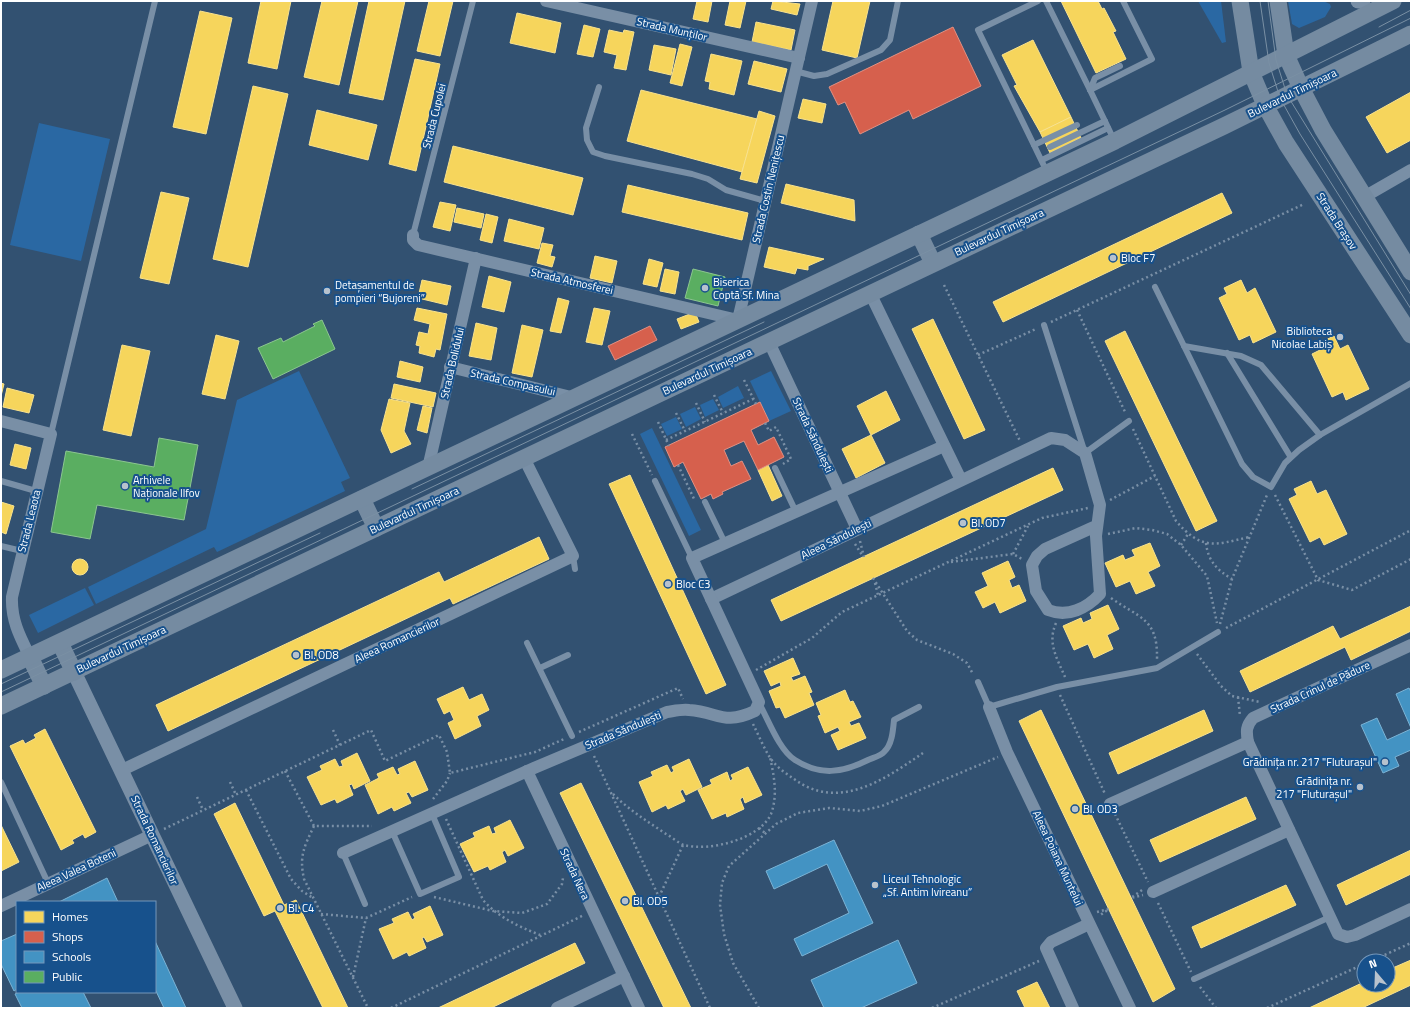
<svg xmlns="http://www.w3.org/2000/svg" width="1412" height="1009" viewBox="0 0 1412 1009" font-family="'Titillium Web',sans-serif">
<style>
.green{fill:#2a68a3}
.homes{fill:#f6d55c;stroke:#f9e28d}
.shops{fill:#d6604d;stroke:#e29082}
.schools{fill:#4393c3;stroke:#7bb3d5}
.public{fill:#5aae61;stroke:#8cc690}
.lines{fill:none;stroke-linecap:round;stroke-linejoin:round}
.path{stroke:#798fa6;stroke-width:2.5;stroke-dasharray:2 3;stroke-linecap:butt}
.service{stroke:#798fa6;stroke-width:6}
.minor{stroke:#798fa6;stroke-width:12}
.tertiary{stroke:#798fa6;stroke-width:15}
.secondary{stroke:#758ba1;stroke-width:17}
.tram{stroke:#7a90a4;stroke-width:1}
.poi-dot{fill:#b7c2cd;stroke:#17518c;stroke-width:1.5}
.labels{text-anchor:middle;dominant-baseline:central;stroke-width:4;stroke-linejoin:round;paint-order:stroke}
.street-label{font-size:11px;fill:#fff;stroke:#17518c}
.poi-label{font-size:11px;fill:#fff;stroke:#17518c;text-anchor:start}
</style>
<rect width="100%" height="100%" fill="#325171"/>
<g class="green">
<polygon points="1198,1 1221,1 1226,42 1222,43"/>
<polygon points="1288,1 1323,1 1330,4 1331,7 1325,17 1299,28 1292,24"/>
<polygon points="39,123 110,139 81,261 10,245"/>
<polygon points="299,371 350,478 341,482 345,491 217,552 214,547 96,604 88,587 206,529 237,400"/>
<polygon points="771,371 791,411 769,421 750,381"/>
<polygon points="738,386 744,398 723,408 718,397"/>
<polygon points="713,399 719,410 705,417 700,405"/>
<polygon points="695,407 701,419 686,427 680,414"/>
<polygon points="676,417 682,429 667,436 661,424"/>
<polygon points="652,428 701,530 689,536 640,434"/>
<polygon points="85,588 94,605 38,633 29,615"/>
</g>
<g class="homes">
<polygon points="261,1 291,1 277,69 248,63"/>
<polygon points="322,1 358,1 339,85 304,77"/>
<polygon points="369,1 405,1 383,100 349,93"/>
<polygon points="429,1 453,1 440,56 417,51"/>
<polygon points="697,1 712,1 708,22 693,19"/>
<polygon points="730,1 746,1 740,28 725,25"/>
<polygon points="773,1 800,4 797,15 771,9"/>
<polygon points="833,1 870,1 857,58 822,50"/>
<polygon points="1061,1 1098,1 1102,9 1104,8 1116,31 1113,32 1126,59 1096,73"/>
<polygon points="200,11 232,18 206,134 173,127"/>
<polygon points="517,13 561,23 555,53 510,43"/>
<polygon points="756,22 795,30 791,50 752,42"/>
<polygon points="584,25 600,29 593,57 577,54"/>
<polygon points="609,30 623,33 624,30 634,32 626,70 614,68 617,55 604,52"/>
<polygon points="1033,40 1071,117 1040,132 1014,86 1017,85 1002,55"/>
<polygon points="680,44 692,47 682,86 670,83"/>
<polygon points="654,45 676,49 671,75 649,70"/>
<polygon points="711,54 742,61 734,95 709,89 710,82 705,81"/>
<polygon points="415,59 440,64 416,171 389,164"/>
<polygon points="754,61 787,69 781,92 748,84"/>
<polygon points="253,86 288,94 248,267 213,259"/>
<polygon points="641,90 757,119 742,172 627,141"/>
<polygon points="1411,92 1411,140 1387,153 1366,117"/>
<polygon points="803,99 826,104 822,123 798,118"/>
<polygon points="317,110 377,125 368,160 309,145"/>
<polygon points="759,111 775,116 757,183 740,179"/>
<polygon points="1071,117 1081,138 1050,153 1040,132"/>
<polygon points="453,146 583,178 573,215 444,182"/>
<polygon points="786,184 854,200 855,221 781,203"/>
<polygon points="628,185 748,213 742,240 622,212"/>
<polygon points="161,192 189,198 169,284 140,278"/>
<polygon points="1222,193 1232,213 1003,322 993,302"/>
<polygon points="440,202 456,205 450,231 433,227"/>
<polygon points="457,208 484,214 481,228 454,222"/>
<polygon points="486,214 498,217 492,243 480,240"/>
<polygon points="509,219 544,228 539,249 504,241"/>
<polygon points="542,243 553,245 550,256 555,257 552,267 537,263"/>
<polygon points="769,247 824,259 808,266 808,270 797,268 795,274 764,267"/>
<polygon points="595,256 617,261 612,283 590,278"/>
<polygon points="649,259 663,263 657,287 643,284"/>
<polygon points="665,269 679,272 675,294 660,291"/>
<polygon points="489,276 511,282 504,312 482,307"/>
<polygon points="422,280 451,286 447,305 418,298"/>
<polygon points="1241,280 1247,293 1255,288 1276,332 1253,343 1250,335 1239,340 1219,298 1227,294 1224,288"/>
<polygon points="558,298 569,301 561,333 550,331"/>
<polygon points="417,308 447,314 440,350 436,349 434,357 419,353 420,346 416,345 419,332 428,334 430,324 414,320"/>
<polygon points="594,308 610,311 602,345 586,342"/>
<polygon points="695,312 699,322 681,329 677,319"/>
<polygon points="933,319 985,430 964,439 912,329"/>
<polygon points="476,323 497,328 491,360 469,356"/>
<polygon points="522,325 543,330 532,377 512,373"/>
<polygon points="1125,331 1217,521 1196,531 1105,341"/>
<polygon points="216,335 239,341 225,399 202,394"/>
<polygon points="1334,336 1340,349 1348,345 1369,389 1346,400 1343,392 1332,397 1312,354 1320,350 1317,344"/>
<polygon points="122,345 150,351 131,436 103,430"/>
<polygon points="400,361 423,367 420,382 397,377"/>
<polygon points="1,383 4,384 1,396"/>
<polygon points="394,384 436,393 433,407 391,398"/>
<polygon points="7,388 34,395 29,413 3,407"/>
<polygon points="886,391 900,420 871,435 857,406"/>
<polygon points="389,399 410,403 404,431 411,444 391,453 381,430"/>
<polygon points="423,406 432,408 427,433 417,430"/>
<polygon points="871,435 885,463 856,478 842,449"/>
<polygon points="15,444 31,448 26,469 10,465"/>
<polygon points="768,465 782,496 772,501 758,470"/>
<polygon points="1053,468 1063,490 781,621 771,600"/>
<polygon points="630,475 726,685 706,694 609,484"/>
<polygon points="1311,481 1317,494 1326,490 1347,534 1324,545 1320,537 1310,542 1289,499 1297,495 1294,489"/>
<polygon points="1,502 14,506 6,534 1,532"/>
<polygon points="539,537 549,559 453,604 450,598 168,731 156,705 439,572 444,582"/>
<polygon points="1150,543 1160,566 1148,572 1155,586 1136,594 1130,581 1116,587 1105,563 1123,555 1125,560 1135,556 1132,550"/>
<circle cx="80" cy="567" r="8"/>
<polygon points="1008,561 1015,577 1009,580 1012,588 1019,585 1026,601 1000,613 995,602 983,608 975,592 988,586 982,573"/>
<polygon points="1108,605 1119,629 1107,635 1113,649 1094,658 1088,644 1074,650 1063,626 1081,618 1083,623 1092,619 1090,613"/>
<polygon points="1411,606 1411,631 1351,660 1345,647 1250,692 1240,671 1333,626 1340,639"/>
<polygon points="793,658 800,674 791,677 793,681 805,676 812,692 809,693 814,705 785,718 780,707 776,708 769,691 781,686 780,682 771,686 764,671"/>
<polygon points="463,687 469,700 482,694 489,710 477,716 481,726 455,739 448,723 454,720 450,711 444,714 437,699"/>
<polygon points="845,690 850,702 853,701 861,717 849,722 851,726 859,723 866,738 838,750 831,735 840,731 838,727 825,733 818,716 821,715 816,703"/>
<polygon points="1041,710 1175,989 1153,1002 1019,721"/>
<polygon points="1204,710 1213,731 1118,774 1109,753"/>
<polygon points="45,729 96,832 85,838 83,834 72,840 74,843 61,850 10,746 23,740 25,744 36,738 34,735"/>
<polygon points="357,753 370,781 354,789 352,784 349,785 353,795 337,803 335,799 321,805 307,777 322,770 320,766 335,759 339,767 343,766 341,761"/>
<polygon points="689,759 702,787 686,795 683,789 680,791 685,801 668,809 666,805 652,812 639,782 653,776 651,772 667,765 671,773 674,771 672,767"/>
<polygon points="415,761 428,790 412,797 409,792 406,793 411,803 394,811 392,807 378,814 365,785 379,778 377,774 393,767 397,775 400,774 398,769"/>
<polygon points="748,767 762,795 745,803 743,797 740,799 744,809 727,817 726,813 712,819 698,790 712,784 710,780 727,772 730,781 733,779 731,775"/>
<polygon points="581,783 691,1008 664,1008 560,793"/>
<polygon points="1246,797 1256,819 1160,862 1150,840"/>
<polygon points="235,803 284,905 296,900 348,1008 323,1008 275,911 264,916 214,814"/>
<polygon points="510,820 524,848 508,856 505,850 502,852 506,862 490,870 488,866 474,872 460,844 475,837 473,833 489,826 492,834 496,833 494,828"/>
<polygon points="1,825 19,862 1,871"/>
<polygon points="1411,850 1411,874 1346,905 1337,885"/>
<polygon points="1286,885 1296,905 1201,948 1192,927"/>
<polygon points="430,906 443,935 427,942 424,937 422,938 426,948 409,956 407,952 393,959 379,929 394,923 392,919 408,912 412,920 415,918 413,914"/>
<polygon points="575,943 585,963 491,1008 438,1008"/>
<polygon points="1411,960 1411,985 1362,1008 1309,1008 1364,982 1364,985 1388,985 1388,970"/>
<polygon points="1037,982 1050,1008 1025,1008 1017,991"/>
</g>
<g class="shops">
<polygon points="953,27 981,86 913,119 909,110 860,134 845,102 838,105 829,87"/>
<polygon points="650,326 657,340 615,360 608,346"/>
<polygon points="760,402 769,421 751,430 758,445 774,437 784,457 758,470 744,441 724,450 731,466 742,461 751,479 722,492 723,494 713,499 711,494 701,499 683,462 674,467 665,447"/>
</g>
<g class="schools">
<polygon points="1409,688 1411,692 1411,728 1396,694"/>
<polygon points="1377,718 1387,740 1411,729 1411,750 1395,757 1399,766 1383,773 1361,725"/>
<polygon points="834,840 873,923 802,956 794,939 849,913 827,864 774,889 766,871"/>
<polygon points="107,878 118,902 59,902"/>
<polygon points="17,934 17,989 14,991 1,964 1,941"/>
<polygon points="898,940 917,983 861,1008 824,1008 811,980"/>
<polygon points="155,941 186,1008 164,1008 155,989"/>
<polygon points="19,992 83,992 91,1008 22,1008 15,994"/>
</g>
<g class="public">
<polygon points="693,269 725,277 718,306 685,298"/>
<polygon points="322,320 335,349 273,379 258,348 281,338 283,342 315,326 313,324"/>
<polygon points="159,438 198,445 184,520 97,505 90,539 51,532 66,451 154,467"/>
</g>
<g class="lines">
<g class="path">
<polyline points="944,285 1020,441"/>
<polyline points="1077,310 1126,414"/>
<polyline points="1051,322 1304,204"/>
<polyline points="978,355 1036,329"/>
<polyline points="744,380 756,404"/>
<polyline points="714,395 723,413"/>
<polyline points="696,403 705,422"/>
<polyline points="676,413 685,431"/>
<polyline points="658,422 669,446"/>
<polyline points="765,423 769,431 776,427 791,459 783,464"/>
<path d="M1133,429l43,92c26,30 39,24 73,16"/>
<polyline points="632,434 652,475"/>
<polyline points="666,440 753,399"/>
<polyline points="678,465 695,501"/>
<polyline points="1275,495 1318,580 1352,590 1411,559"/>
<polyline points="1110,500 1155,476"/>
<polyline points="1108,534 1136,528 1152,530 1167,534 1181,545 1207,576 1217,623"/>
<polyline points="860,541 864,557"/>
<path d="M1206,543c2,18 11,27 26,36"/>
<polyline points="855,544 862,555"/>
<polyline points="1181,545 1188,534"/>
<polyline points="1013,554 1028,526"/>
<polyline points="951,562 1013,554 1022,559"/>
<polyline points="873,578 907,631 917,640 953,654 967,663 973,674"/>
<polyline points="875,583 878,595"/>
<path d="M1111,598c28,20 47,20 46,61"/>
<path d="M1056,623c-9,20 1,35 9,54"/>
<polyline points="1220,624 1232,579 1267,495"/>
<polyline points="1226,628 1411,530"/>
<polyline points="1197,654 1221,686 1232,696 1260,702"/>
<polyline points="756,670 812,638 842,612 1042,518 1088,508"/>
<polyline points="1060,695 1105,794"/>
<polyline points="1238,697 1240,716"/>
<path d="M753,724c5,10 10,22 16,32 6,10 16,17 25,23 45,33 91,0 129,-26"/>
<polyline points="333,730 340,745"/>
<polyline points="579,732 678,688 683,699"/>
<polyline points="594,756 710,1008"/>
<polyline points="285,771 314,826 372,826"/>
<polyline points="230,782 236,795"/>
<polyline points="246,790 291,879 302,891 313,898"/>
<path d="M613,794c16,16 34,27 53,40 6,3 12,9 18,11 25,7 76,-6 87,-31 7,-19 3,-38 -1,-57"/>
<polyline points="197,797 203,810"/>
<polyline points="433,799 447,781 450,773"/>
<polyline points="1115,814 1148,882"/>
<path d="M446,819l37,81c16,18 35,26 57,35"/>
<path d="M314,826c-10,21 -15,30 -10,53l64,129"/>
<polyline points="759,828 765,833"/>
<polyline points="164,829 371,730 385,761 439,735 447,752 450,773 535,752 564,739"/>
<polyline points="1142,890 1131,898 1143,895"/>
<polyline points="434,897 493,911 522,913 547,904 562,884 563,878"/>
<polyline points="659,897 683,845"/>
<polyline points="1158,903 1191,972"/>
<polyline points="1097,912 1109,909 1099,916"/>
<polyline points="321,914 366,918 412,897"/>
<polyline points="1371,961 1411,943"/>
<polyline points="353,977 366,918"/>
<polyline points="1200,987 1216,1008"/>
<polyline points="391,1008 584,915"/>
<polyline points="759,1008 733,963 724,934 720,905 722,883 729,866 776,824 798,813 829,808 860,811 882,806 998,757"/>
<polyline points="932,1008 1039,961"/>
<polyline points="1267,1008 1364,964"/>
</g>
<g class="service">
<polyline points="1038,1 978,30 1047,172"/>
<polyline points="1046,1 1090,90"/>
<polyline points="795,71 814,76 827,74 881,50 890,40 898,1"/>
<polyline points="599,87 586,128 587,140 593,152 605,156 692,174 708,179 726,190 765,201"/>
<polyline points="1090,90 1095,78 1120,66"/>
<polyline points="1114,140 1090,90 1152,59 1123,1"/>
<polyline points="1034,145 1077,125"/>
<polyline points="1050,147 1105,121"/>
<polyline points="1042,160 1108,128"/>
<polyline points="413,235 473,1"/>
<polyline points="1155,287 1242,464 1253,477 1271,487 1285,463 1299,450 1320,435 1411,383"/>
<polyline points="1044,325 1085,453 1129,421"/>
<polyline points="1184,346 1241,356 1261,365 1320,435"/>
<polyline points="1227,353 1290,456"/>
<polyline points="51,434 155,1"/>
<polyline points="775,468 796,512"/>
<polyline points="1,481 36,491"/>
<polyline points="655,481 692,558"/>
<polyline points="705,502 725,543"/>
<polyline points="1,546 22,551"/>
<polyline points="573,556 575,569"/>
<polyline points="527,643 572,736"/>
<polyline points="540,668 568,655"/>
<polyline points="978,682 989,707 1057,687 1157,668 1218,632"/>
<path d="M759,703c9,16 20,47 36,57 25,16 47,13 73,0 4,-2 13,-4 16,-8 8,-7 9,-21 10,-32l25,-13"/>
<polyline points="1,782 48,883"/>
<polyline points="392,831 420,894 459,877 432,814"/>
<polyline points="343,853 365,904"/>
<polyline points="1194,979 1330,917"/>
</g>
<g class="minor">
<polyline points="546,1 799,58"/>
<polyline points="1364,197 1411,170"/>
<polyline points="413,235 413,240 418,245 738,320 812,1"/>
<polyline points="870,293 961,480"/>
<polyline points="769,342 857,529"/>
<polyline points="450,367 575,398"/>
<path d="M1,421l50,13 -39,163c-1,23 8,40 18,60"/>
<polyline points="428,468 476,258"/>
<path d="M711,599l340,-161 14,2 20,13 15,52 -4,31 4,58c-13,14 -32,24 -52,16l-12,-19 -4,-26 5,-9 8,-7 51,-23"/>
<path d="M1411,645l-158,73c-7,8 -7,13 -5,24l90,192 9,3 8,-2 56,-26"/>
<polyline points="989,707 1007,752 1130,1008"/>
<polyline points="122,770 573,556 524,458"/>
<polyline points="527,771 639,1008"/>
<polyline points="1110,804 1248,742"/>
<path d="M343,853l191,-85 133,-56c7,-1 15,-3 22,-2 30,2 34,16 66,1l4,-9 -67,-144 252,-112"/>
<polyline points="1153,892 1289,830"/>
<polyline points="1,906 152,835"/>
<polyline points="557,1008 624,976"/>
<polyline points="1073,1008 1046,948 1051,942 1089,924"/>
</g>
<g class="tertiary">
<polyline points="1358,1 1363,1"/>
<polyline points="74,672 235,1008"/>
</g>
<g class="secondary">
<polyline points="1240,1 1251,72 1265,105 1286,143 1411,335"/>
<polyline points="1278,1 1286,55 1301,88 1323,130 1411,272"/>
<polyline points="919,234 933,263"/>
<polyline points="362,499 376,528"/>
<polyline points="60,643 74,672"/>
<polyline points="30,657 44,686"/>
<polyline points="1,670 1115,141 1393,1"/>
<polyline points="1,706 1224,126 1411,34"/>
</g>
<g class="tram">
<polyline points="1260,1 1269,63 1280,98 1300,134 1411,309"/>
<polyline points="1268,1 1276,60 1287,95 1411,295"/>
<polyline points="1379,27 1411,10"/>
<polyline points="412,489 764,322"/>
<polyline points="1,684 320,533"/>
<polyline points="1,692 1225,110 1411,18"/>
</g>
</g>
<g class="poi-dot">
<circle cx="1113" cy="258" r="4"/>
<circle cx="705" cy="288" r="4"/>
<circle cx="327" cy="291" r="4"/>
<circle cx="1340" cy="337" r="4"/>
<circle cx="125" cy="486" r="4"/>
<circle cx="963" cy="523" r="4"/>
<circle cx="668" cy="584" r="4"/>
<circle cx="296" cy="655" r="4"/>
<circle cx="1385" cy="762" r="4"/>
<circle cx="1360" cy="787" r="4"/>
<circle cx="1075" cy="809" r="4"/>
<circle cx="875" cy="885" r="4"/>
<circle cx="625" cy="901" r="4"/>
<circle cx="280" cy="908" r="4"/>
</g>
<g class="labels">
<g class="street-label">
<text transform="translate(672 29) rotate(13)">Strada Munților</text>
<text transform="translate(1292 93) rotate(-26)">Bulevardul Timișoara</text>
<text transform="translate(434 116) rotate(-76)">Strada Cupolei</text>
<text transform="translate(768 189) rotate(-77)">Strada Costin Nenițescu</text>
<text transform="translate(1337 221) rotate(57)">Strada Brașov</text>
<text transform="translate(999 232) rotate(-25)">Bulevardul Timișoara</text>
<text transform="translate(572 281) rotate(13)">Strada Atmosferei</text>
<text transform="translate(452 363) rotate(-77)">Strada Bolidului</text>
<text transform="translate(707 371) rotate(-25)">Bulevardul Timișoara</text>
<text transform="translate(513 382) rotate(13)">Strada Compasului</text>
<text transform="translate(813 435) rotate(65)">Strada Săndulești</text>
<text transform="translate(414 510) rotate(-25)">Bulevardul Timișoara</text>
<text transform="translate(29 521) rotate(-76)">Strada Leaota</text>
<text transform="translate(836 539) rotate(-26)">Aleea Săndulești</text>
<text transform="translate(397 640) rotate(-25)">Aleea Romancierilor</text>
<text transform="translate(121 649) rotate(-25)">Bulevardul Timișoara</text>
<text transform="translate(1320 687) rotate(-25)">Strada Crinul de Pădure</text>
<text transform="translate(623 730) rotate(-23)">Strada Săndulești</text>
<text transform="translate(155 840) rotate(65)">Strada Romancierilor</text>
<text transform="translate(1058 858) rotate(65)">Aleea Poiana Muntelui</text>
<text transform="translate(76 870) rotate(-25)">Aleea Valea Boteni</text>
<text transform="translate(575 874) rotate(65)">Strada Nera</text>
</g>
<g class="poi-label">
<text x="1121" y="258">Bloc F7</text>
<text x="713" y="282">Biserica<tspan x="713" dy="13">Coptă Sf. Mina</tspan></text>
<text x="335" y="285">Detașamentul de<tspan x="335" dy="13">pompieri “Bujoreni”</tspan></text>
<text x="1332" y="331" text-anchor="end">Biblioteca<tspan x="1332" dy="13">Nicolae Labiș</tspan></text>
<text x="133" y="480">Arhivele<tspan x="133" dy="13">Naționale Ilfov</tspan></text>
<text x="971" y="523">Bl. OD7</text>
<text x="676" y="584">Bloc C3</text>
<text x="304" y="655">Bl. OD8</text>
<text x="1377" y="762" text-anchor="end">Grădinița nr. 217 "Fluturașul"</text>
<text x="1352" y="781" text-anchor="end">Grădinița nr.<tspan x="1352" dy="13">217 "Fluturaşul"</tspan></text>
<text x="1083" y="809">Bl. OD3</text>
<text x="883" y="879">Liceul Tehnologic<tspan x="883" dy="13">„Sf. Antim Ivireanu”</tspan></text>
<text x="633" y="901">Bl. OD5</text>
<text x="288" y="908">Bl. C4</text>
</g>
</g>
<rect width="1412" height="1009" fill="none" stroke="#ffffff" stroke-width="4"/>
<rect x="16" y="901" width="140" height="92" fill="#17518c" stroke="#7497ba"/>
<rect x="24" y="911" width="20" height="12" fill="#f6d55c" stroke="#7497ba"/>
<text x="52" y="921" font-size="12" fill="#ffffff">Homes</text>
<rect x="24" y="931" width="20" height="12" fill="#d6604d" stroke="#7497ba"/>
<text x="52" y="941" font-size="12" fill="#ffffff">Shops</text>
<rect x="24" y="951" width="20" height="12" fill="#4393c3" stroke="#7497ba"/>
<text x="52" y="961" font-size="12" fill="#ffffff">Schools</text>
<rect x="24" y="971" width="20" height="12" fill="#5aae61" stroke="#7497ba"/>
<text x="52" y="981" font-size="12" fill="#ffffff">Public</text>
<g transform="translate(1376 973) rotate(341)"><circle r="19" fill="#17518c" stroke="#7497ba"/>
<path d="M0-3L7 15L0 10L-7 15Z" fill="#b7c2cd"/>
<text y="-6" font-size="11" font-weight="bold" text-anchor="middle" fill="#ffffff">N</text>
</g>
</svg>
